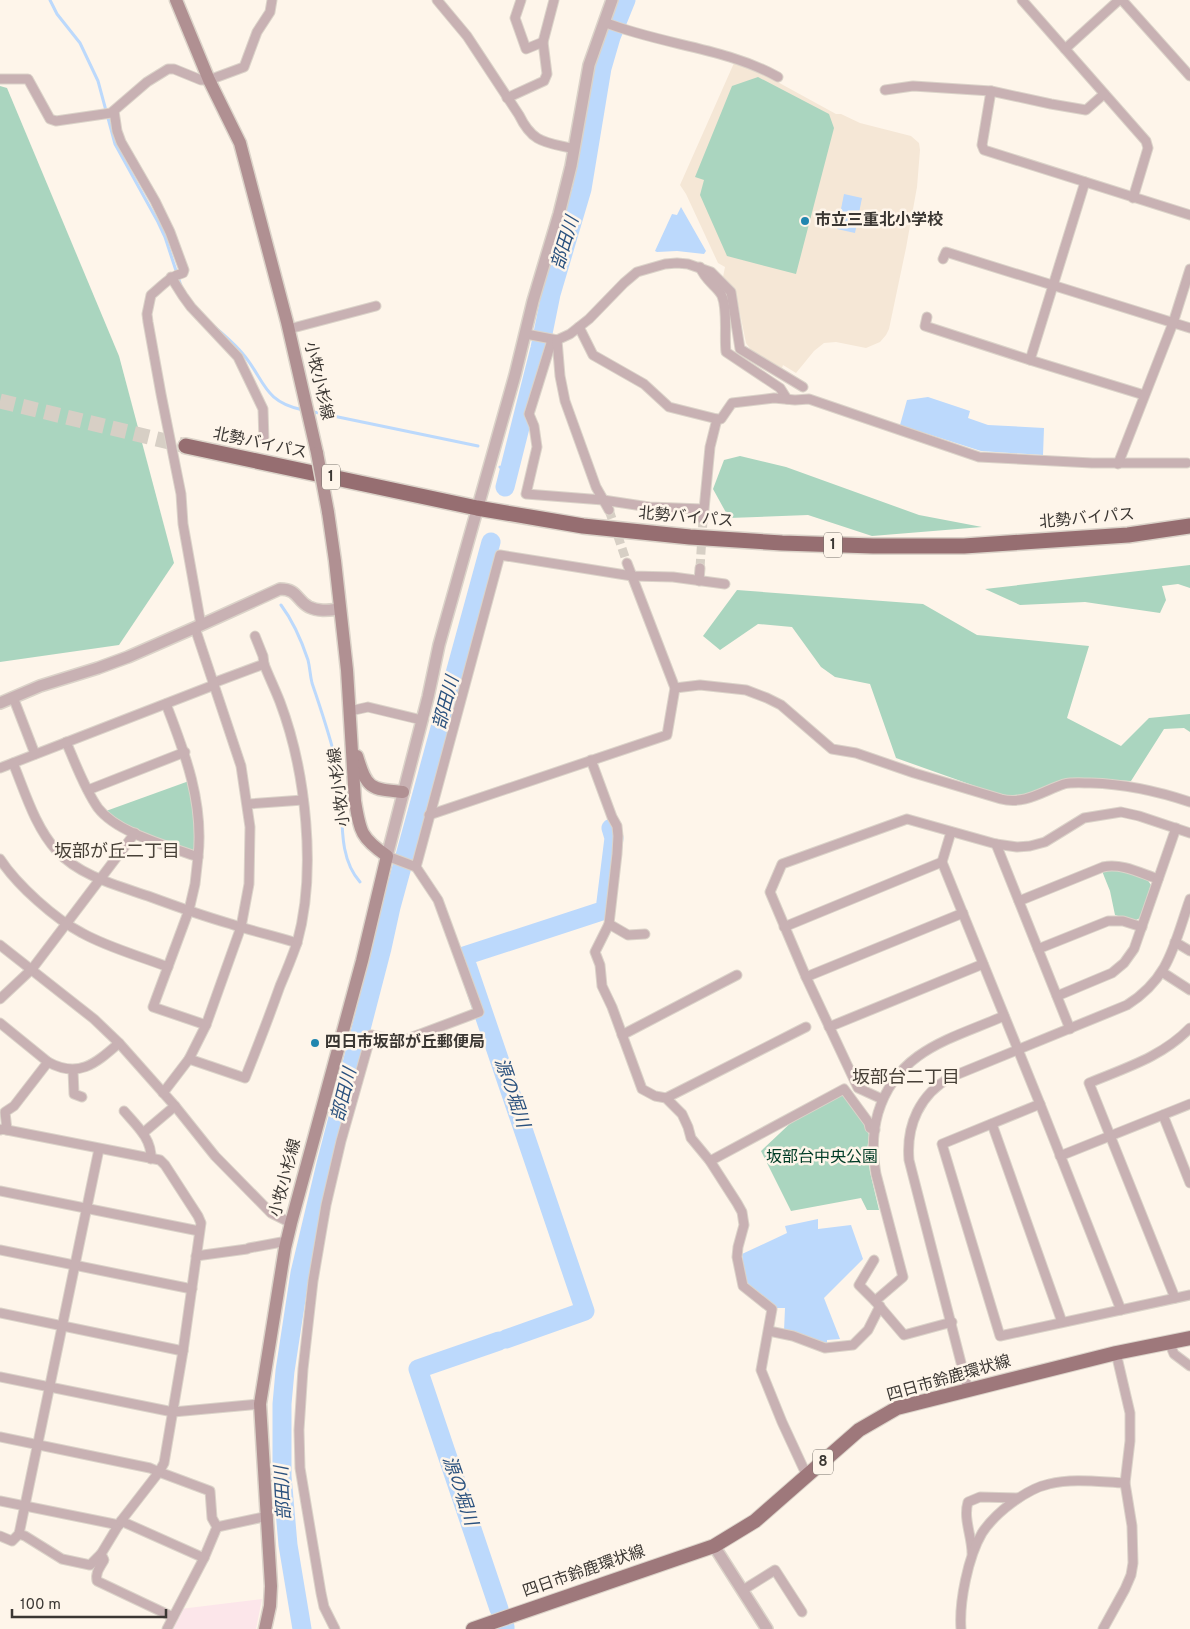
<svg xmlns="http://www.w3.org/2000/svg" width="1190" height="1629" viewBox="0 0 1190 1629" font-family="Overpass,'Noto Sans JP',sans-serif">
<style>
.commercial{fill:#fce6ea}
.built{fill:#f5e7d6}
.green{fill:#aad5bf}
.water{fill:#bcd9fc}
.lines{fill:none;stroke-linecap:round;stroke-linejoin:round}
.stream{stroke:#bcd9fc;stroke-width:3}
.river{stroke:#bcd9fc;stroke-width:19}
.minor-tunnel{stroke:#d7cfc5;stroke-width:9;stroke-dasharray:9 4.5;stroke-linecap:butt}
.trunk-tunnel{stroke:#d7cfc5;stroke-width:15;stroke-dasharray:15 8;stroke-linecap:butt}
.minor-casing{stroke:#dbd3c9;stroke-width:11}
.tertiary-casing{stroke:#dbd3c9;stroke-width:14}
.secondary-casing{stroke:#dbd3c9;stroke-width:15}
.primary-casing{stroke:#dbd3c9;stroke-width:16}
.trunk-casing{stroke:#dbd3c9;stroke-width:18}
.minor{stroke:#c8b1b3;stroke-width:9}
.tertiary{stroke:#c8b1b3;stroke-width:11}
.secondary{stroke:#b09092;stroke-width:12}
.primary{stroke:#9e787b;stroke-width:14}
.trunk{stroke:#966e71;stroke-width:15}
.secondary-bridge-casing{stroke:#dbd3c9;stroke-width:15;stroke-linecap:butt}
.secondary-bridge{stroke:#b09092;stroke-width:12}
.poi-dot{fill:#2186af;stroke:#fef5ea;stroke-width:2}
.labels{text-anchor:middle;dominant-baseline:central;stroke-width:5;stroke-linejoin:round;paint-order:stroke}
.shield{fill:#fef5ea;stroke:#76706a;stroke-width:1}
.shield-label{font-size:15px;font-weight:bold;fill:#3b3733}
.poi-label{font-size:16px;font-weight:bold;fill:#3b3733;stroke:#fef5ea;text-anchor:start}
.street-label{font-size:16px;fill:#3b3733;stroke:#fef5ea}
.park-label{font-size:16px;fill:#003c26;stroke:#fef5ea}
.water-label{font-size:18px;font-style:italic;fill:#2a517e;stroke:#fef5ea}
.neighbourhood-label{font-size:18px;fill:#484138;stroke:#fef5ea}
</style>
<rect width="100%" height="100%" fill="#fef5ea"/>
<polygon class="commercial" points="262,1599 256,1629 172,1629 180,1609"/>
<polygon class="built" points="734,63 763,74 836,114 841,114 860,123 911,136 919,143 920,150 917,187 906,248 889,329 886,335 880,342 866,348 836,342 824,343 814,351 796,373 783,365 782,368 751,350 746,343 735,289 723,277 725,267 718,263 686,194 680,185"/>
<g class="green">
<polygon points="758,77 829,114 834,128 796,274 727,256 700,195 704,180 695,177 732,86"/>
<polygon points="0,86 7,88 119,356 174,563 119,645 0,662"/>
<polygon points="740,456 786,467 919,515 982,527 872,536 808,515 729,518 713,489 724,460"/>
<polygon points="1190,565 1190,588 1178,584 1162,586 1166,600 1160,613 1085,602 1020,605 985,589"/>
<polygon points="737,590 923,604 977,635 1089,646 1067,718 1121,746 1149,718 1190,714 1190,732 1184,728 1164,729 1131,781 1091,779 1029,794 1003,796 896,758 870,684 835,677 821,667 792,627 758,624 720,650 703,636"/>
<polygon points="189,781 194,807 196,849 192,851 126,826 106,811"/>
<polygon points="1118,869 1147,879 1151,885 1140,918 1134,921 1115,915 1110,891 1102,871"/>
<polygon points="843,1094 865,1124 869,1135 867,1151 870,1172 879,1210 867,1210 861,1198 791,1211 761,1151 797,1117"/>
</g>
<g class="water">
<polygon points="844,194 862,198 855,233 837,229"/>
<polygon points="681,207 706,251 704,254 677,251 657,252 655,251 672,214 677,215"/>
<polygon points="928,397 970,411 968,418 988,425 1044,428 1043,455 981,451 900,425 907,400"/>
<polygon points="818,1219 818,1229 851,1225 863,1259 824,1298 840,1339 827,1340 827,1343 784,1331 785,1308 777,1308 745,1281 742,1254 787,1233 785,1226"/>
</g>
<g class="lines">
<g class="stream">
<polyline points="50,0 57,14 80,43 98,81 115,144 158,222 165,237 181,286"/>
<path d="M215,327c10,9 20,17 28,27 22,26 20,48 60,56"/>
<polyline points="314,412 478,446"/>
<polyline points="500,467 508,475"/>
<path d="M281,605c12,16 21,37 27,55 2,8 2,15 4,23 10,30 21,61 27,92 6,35 -4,79 21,107"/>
</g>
<g class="river">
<polyline points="505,487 540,348 551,294 582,189 602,68 611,37 626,0"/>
<polyline points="506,1339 585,1311 464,956 605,910 614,838 611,828"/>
<polyline points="499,1609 418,1369 499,1341"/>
<polyline points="505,1626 505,1629"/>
<polyline points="302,1629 288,1545 282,1476 282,1404 285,1371 300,1273 326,1164 382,948 391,907 491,542"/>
</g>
<g class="minor-tunnel">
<polyline points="609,510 627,563"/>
<polyline points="700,568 703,520"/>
</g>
<polyline class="trunk-tunnel" points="0,401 186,446"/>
<g class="minor-casing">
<g id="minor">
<path d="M437,0l30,36 52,79c14,29 27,27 55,34"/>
<polyline points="1022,0 1146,141 1148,148 1133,198"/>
<polyline points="1122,0 1190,76"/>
<path d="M604,22c57,23 120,25 174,55"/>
<polyline points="543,42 554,0"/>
<polyline points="1065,49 1119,0"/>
<polyline points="0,79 28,79 50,119 56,121 111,113 147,82 168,69 174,69 201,80 209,80 244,67 257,32 270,12 272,0"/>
<polyline points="885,90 913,86 991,91 1051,104 1086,110 1104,94"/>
<polyline points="991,91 982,145 984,150 1190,215"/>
<polyline points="507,98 544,81 547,74 543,42 526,49 515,18 521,0"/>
<path d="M114,111l3,20 4,11 34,59 15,31 14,38 -1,3c-13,3 -21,13 -32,22l-4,19 1,8 13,72 20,100 2,30 18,101"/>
<polyline points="1085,182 1030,360 1144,395"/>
<polyline points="943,259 946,252 1190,328"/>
<path d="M700,267c5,14 17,19 22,29 6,15 2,40 4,56l54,36 7,11"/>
<polyline points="171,277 183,296 191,307 238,357 263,409 264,441"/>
<polyline points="927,317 925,326 1030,360"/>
<polyline points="579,327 593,355 644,384 669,407 717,419 721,419 732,403 774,398 795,400 809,399 979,457 1092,463 1187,463"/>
<polyline points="289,329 376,306"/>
<polyline points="526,334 557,340 570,334 589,319 624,283 637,272 665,264 677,263 688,264 711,272 731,292 740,349 803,387"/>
<polyline points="552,340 529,414 534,426 537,447 526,494 603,500 649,507 703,509"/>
<polyline points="557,340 560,376 565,401 596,487 609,510"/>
<polyline points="1118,464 1173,323 1190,269"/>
<polyline points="703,520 710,447 717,419"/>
<polyline points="699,581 700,568"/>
<polyline points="255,636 263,656 264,664"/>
<path d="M675,688l25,-3 46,5 21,8 14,7 51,44 24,4 58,20 87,26c24,6 42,-8 63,-15 8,-2 19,-1 27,-1 35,1 66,8 99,19"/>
<polyline points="13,697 35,754"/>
<polyline points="350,711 368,707 422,720"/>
<path d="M66,742c10,22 18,46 32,66 19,25 70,38 100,49 6,-54 -13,-104 -32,-153"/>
<polyline points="591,760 612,817 617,826 618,836 617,854 609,924 595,952 600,965 602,986 612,1007 642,1089 655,1096 666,1098 682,1114 688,1127 691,1138 710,1161 737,1203 742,1212 744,1225 738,1247 737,1257 743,1286 772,1309 761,1370 782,1422 807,1476"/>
<path d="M13,763c12,29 22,64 44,88 23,25 59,34 91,45 27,10 55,20 83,28 21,7 44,12 66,19"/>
<polyline points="0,768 214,685"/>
<polyline points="88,790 185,752"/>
<polyline points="248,804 303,800"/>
<polyline points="429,815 667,735 675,688 627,563"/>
<polyline points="951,832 942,862 1040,1104 1121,1310"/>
<polyline points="996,844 1070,1029"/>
<polyline points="198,857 195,884 189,910 153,1007 206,1025"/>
<path d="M0,859c17,26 55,60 82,74 27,15 58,23 86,34"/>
<polyline points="416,867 500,555 632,576 673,577 725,584"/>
<path d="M1019,901l84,-34c19,-4 37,6 55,12"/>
<polyline points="609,924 628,935 645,934"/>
<polyline points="784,927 942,862"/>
<polyline points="1175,942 1190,951"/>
<polyline points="0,945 94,1019 119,1043 175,1106 215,1156 271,1213 291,1223"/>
<polyline points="1038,949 1108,921 1123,921 1142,927"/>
<polyline points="1162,972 1190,990"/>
<polyline points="806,977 963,913"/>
<polyline points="1057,996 1112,973 1124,963 1134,949 1176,828"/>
<polyline points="0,999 32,969 135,833"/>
<polyline points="0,1023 48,1062"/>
<polyline points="829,1027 983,964"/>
<polyline points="622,1035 737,975"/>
<path d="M189,1059l56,19c12,-30 24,-61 35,-92 6,-14 12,-29 17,-43 20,-71 9,-172 -17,-241 -5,-13 -11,-25 -16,-38l-51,19"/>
<polyline points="73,1070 74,1094 82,1097"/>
<polyline points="163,1093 189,1059 206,1025 241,927 249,884 250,827 241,766 195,628"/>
<polyline points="666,1098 806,1027"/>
<polyline points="882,1099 858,1088 806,977 770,892 782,864 907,819 996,844 1017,847 1030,846 1045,842 1084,818 1121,812 1139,816 1190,833"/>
<polyline points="1040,1104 942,1144 1000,1336 1190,1295"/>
<path d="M124,1111c13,15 28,28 27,48"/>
<polyline points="1163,1115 1190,1183"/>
<polyline points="992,1124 1062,1322"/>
<polyline points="0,1130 2,1129 160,1160 165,1165 198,1216 201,1223 183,1351 164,1463 159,1472 210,1491 212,1518 217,1527"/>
<path d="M7,1130l-2,-18 9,-6 34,-44c31,17 48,1 71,-19"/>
<polyline points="143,1133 175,1106"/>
<polyline points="1060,1156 1190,1104"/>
<polyline points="710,1161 844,1089 869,1123 870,1128 875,1130"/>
<polyline points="0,1191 199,1231"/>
<polyline points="0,1250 192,1289"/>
<polyline points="196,1256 247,1249 249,1248 287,1241"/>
<polyline points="874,1260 859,1285 875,1301"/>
<path d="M1175,1298l-86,-215c36,-15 73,-26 101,-55"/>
<polyline points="0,1313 183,1351"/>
<path d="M952,1322l-48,13 -29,-34 28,-24 -27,-103c-4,-21 -4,-40 2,-61 19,-63 73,-74 126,-97"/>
<polyline points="769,1331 793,1336 825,1348 853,1345 868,1330 880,1306"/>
<polyline points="1169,1342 1174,1354 1190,1366"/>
<polyline points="0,1377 173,1412 260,1404"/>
<path d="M968,1390l-59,-230c-3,-35 11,-66 42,-83l176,-72c43,-27 47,-61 63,-106"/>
<polyline points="0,1437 150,1468 159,1472 121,1521 101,1554 90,1565 62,1559 25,1536 19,1534 99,1149"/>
<polyline points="0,1501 119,1525"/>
<polyline points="121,1521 204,1558"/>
<polyline points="217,1527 268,1516"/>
<polyline points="0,1536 12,1541 19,1534"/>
<path d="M972,1553c0,-17 -9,-34 -4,-51l12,-5 38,1"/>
<path d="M101,1554l3,6c-4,7 -9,13 -7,21l76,36"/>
<polyline points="743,1590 775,1570 802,1612"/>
<polyline points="167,1629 204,1558 217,1527"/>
<polyline points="335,1629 324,1607 321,1593 300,1468 299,1430 303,1369 313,1281 326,1205 341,1141 371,1035 402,1041 479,1012 438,900 416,867 387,856"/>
<path d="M961,1629c-2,-27 7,-72 21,-96 13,-20 44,-44 67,-49 24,-6 51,-2 76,-1"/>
<polyline points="1103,1629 1125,1589 1131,1575 1133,1563 1132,1526 1125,1483 1130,1441 1130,1413 1116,1353"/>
</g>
</g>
<g class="tertiary-casing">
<g id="tertiary">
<path d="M0,703l40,-17 58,-18 30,-11 73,-32 79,-36c18,0 16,11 29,18 10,5 21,3 31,2"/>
<polyline points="387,856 428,697 439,645 515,375 533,301 559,214 571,166 589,65 612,0"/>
<polyline points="714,1546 767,1629"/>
</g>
</g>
<g class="secondary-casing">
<g id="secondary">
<polyline points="176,0 209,80 240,143 287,322 317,453"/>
<path d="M357,756c10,33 13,33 46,36"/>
<path d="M265,1629l5,-23 1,-20 -11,-182 25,-156 6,-25 71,-262 25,-105c-26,-18 -27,-24 -32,-55l-8,-131 -12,-109 -7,-49"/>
</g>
</g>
<g class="primary-casing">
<polyline id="primary" points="473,1629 714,1546 755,1521 859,1430 897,1408 1116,1353 1190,1338"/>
</g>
<g class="trunk-casing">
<polyline id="trunk" points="186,446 477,508 583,526 690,537 782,543 873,546 964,546 1128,535 1190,526"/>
</g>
<use href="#minor" class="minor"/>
<use href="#tertiary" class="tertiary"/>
<use href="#secondary" class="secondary"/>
<use href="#primary" class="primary"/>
<use href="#trunk" class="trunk"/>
<g class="secondary-bridge-casing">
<polyline id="secondary-bridge" points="317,453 328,512"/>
</g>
<use href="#secondary-bridge" class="secondary-bridge"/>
</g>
<g class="poi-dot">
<circle cx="805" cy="221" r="5"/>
<circle cx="315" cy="1043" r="5"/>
</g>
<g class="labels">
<g class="shield">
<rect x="322" y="464.5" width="18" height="25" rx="4"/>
<rect x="824" y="532.5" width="18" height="25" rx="4"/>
<rect x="813" y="1449.5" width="20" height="25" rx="4"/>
</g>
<g class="shield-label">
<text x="331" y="477">1</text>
<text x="833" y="545">1</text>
<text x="823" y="1462">8</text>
</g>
<g class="poi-label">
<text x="815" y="221">市立三重北小学校</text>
<text x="325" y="1043">四日市坂部が丘郵便局</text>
</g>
<g class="street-label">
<text transform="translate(318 381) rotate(77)">小牧小杉線</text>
<text transform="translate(260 444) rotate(12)">北勢バイパス</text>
<text transform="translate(686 518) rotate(5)">北勢バイパス</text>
<text transform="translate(1087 519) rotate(-5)">北勢バイパス</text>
<text transform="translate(340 787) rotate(-97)">小牧小杉線</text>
<text transform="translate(286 1178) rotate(-75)">小牧小杉線</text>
<text transform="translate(949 1379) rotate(-16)">四日市鈴鹿環状線</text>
<text transform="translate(584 1572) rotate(-19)">四日市鈴鹿環状線</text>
</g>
<g class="park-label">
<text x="822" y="1158">坂部台中央公園</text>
</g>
<g class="water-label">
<text transform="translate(566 243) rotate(-73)">部田川</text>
<text transform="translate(447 703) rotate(-75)">部田川</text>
<text transform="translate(511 1093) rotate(71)">源の堀川</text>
<text transform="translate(345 1095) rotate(-76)">部田川</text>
<text transform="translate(459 1491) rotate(71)">源の堀川</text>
<text transform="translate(284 1493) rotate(-93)">部田川</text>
</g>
<g class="neighbourhood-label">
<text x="117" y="852">坂部が丘二丁目</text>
<text x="906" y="1078">坂部台二丁目</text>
</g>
</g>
<path d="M12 1609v8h154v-8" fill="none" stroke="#3b3733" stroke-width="2.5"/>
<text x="20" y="1609" font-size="15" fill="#3b3733" stroke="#fef5ea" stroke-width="4" paint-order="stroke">100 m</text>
</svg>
